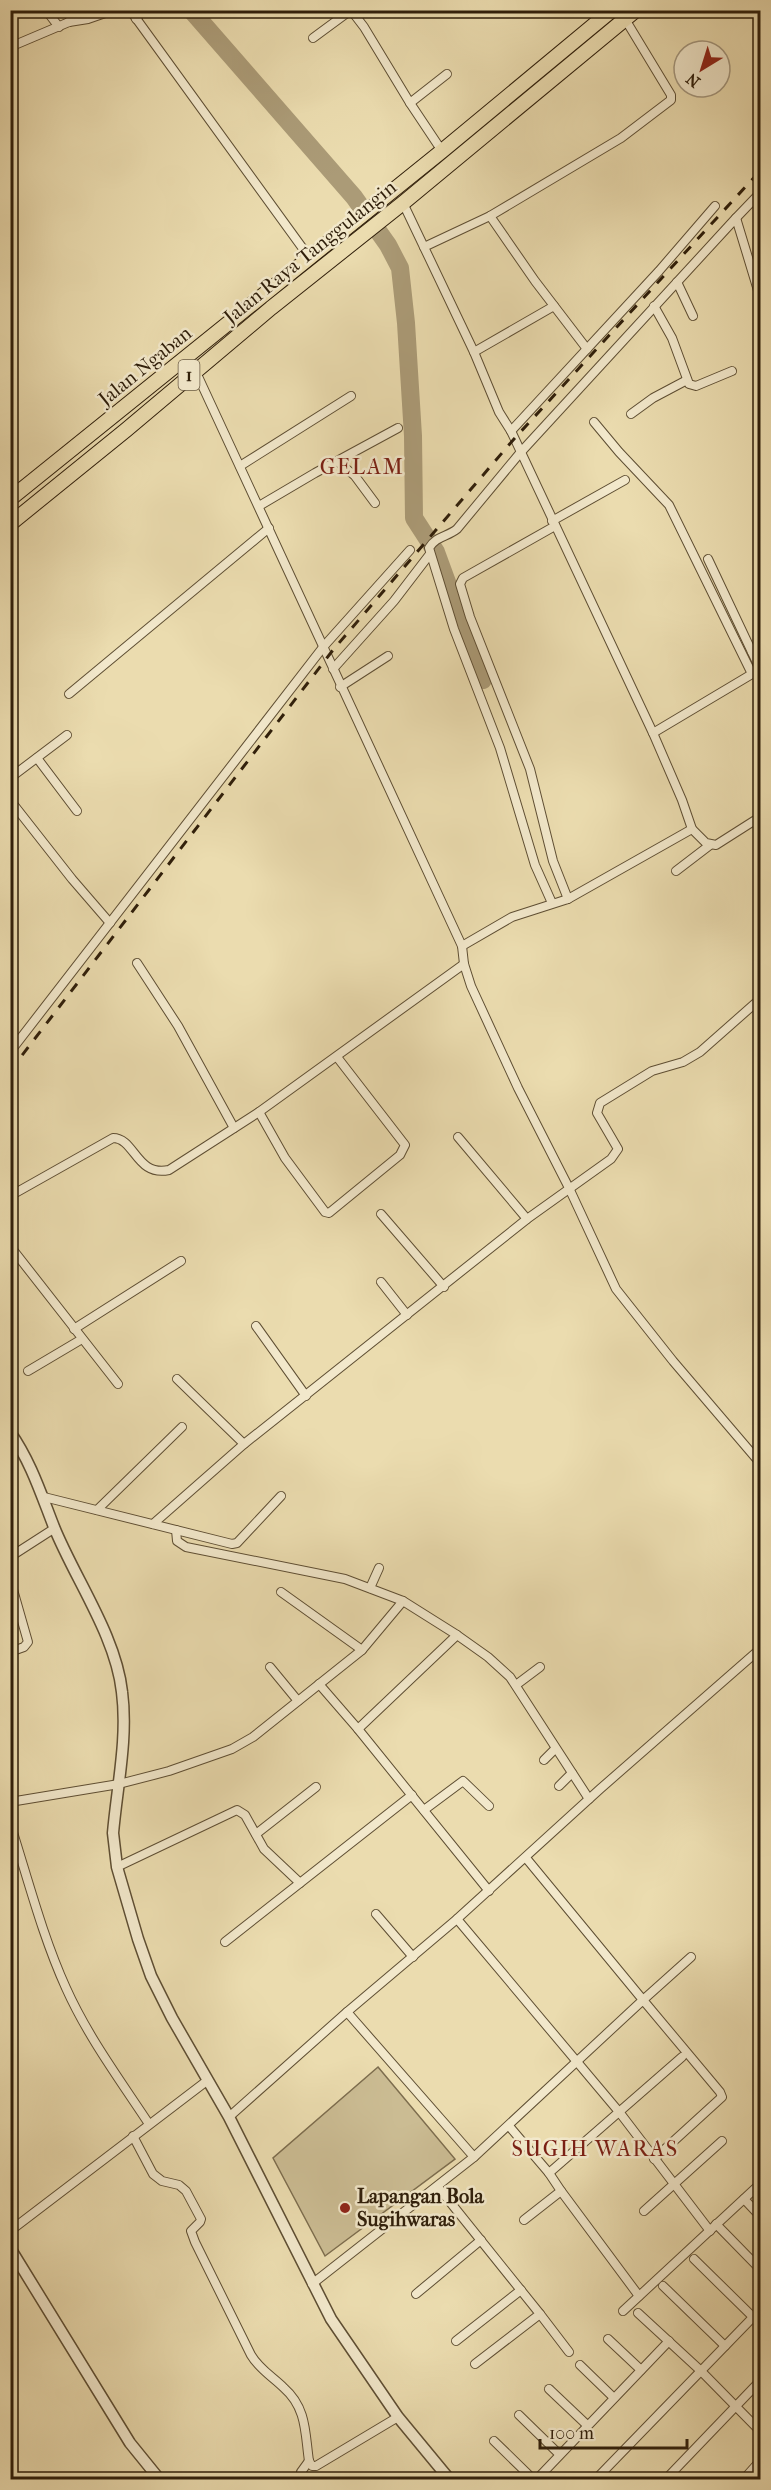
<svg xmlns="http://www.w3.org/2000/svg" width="771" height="2490" viewBox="0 0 771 2490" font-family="'IM FELL French Canon',serif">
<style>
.green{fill:#cbbc93;stroke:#7d6d4e;stroke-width:1.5}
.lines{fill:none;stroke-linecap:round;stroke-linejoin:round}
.river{stroke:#ab9b77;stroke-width:18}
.minor-casing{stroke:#5e4e33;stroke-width:10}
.tertiary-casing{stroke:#5e4e33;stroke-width:13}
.trunk-casing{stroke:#2f1e0a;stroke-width:16}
.minor{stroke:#f2e8cb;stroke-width:8}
.tertiary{stroke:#f2e8cb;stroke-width:10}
.trunk{stroke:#ebdcaf;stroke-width:14}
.rail{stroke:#2f1e0a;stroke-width:3;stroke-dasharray:10 10;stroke-linecap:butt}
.poi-dot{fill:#8f2418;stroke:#f2e8cb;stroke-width:2}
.labels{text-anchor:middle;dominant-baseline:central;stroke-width:5;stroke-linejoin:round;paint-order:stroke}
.shield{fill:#f2e8cb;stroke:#6a5b44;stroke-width:1.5}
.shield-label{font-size:18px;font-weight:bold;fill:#2f1e0a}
.street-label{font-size:20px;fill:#2f1e0a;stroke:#f2e8cb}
.poi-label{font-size:20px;font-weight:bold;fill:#2f1e0a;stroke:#f2e8cb;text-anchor:start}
.quarter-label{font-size:22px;letter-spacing:1.5px;fill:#7a1f14;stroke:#f2e8cb}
</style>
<rect width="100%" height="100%" fill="#ebdcaf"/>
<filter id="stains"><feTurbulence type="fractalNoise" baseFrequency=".00333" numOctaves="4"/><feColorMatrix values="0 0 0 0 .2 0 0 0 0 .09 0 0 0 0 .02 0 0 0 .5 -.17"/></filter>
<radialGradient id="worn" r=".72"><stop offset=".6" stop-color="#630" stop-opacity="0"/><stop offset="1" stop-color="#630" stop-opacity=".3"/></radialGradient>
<polygon class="green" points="378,2067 455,2159 325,2256 273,2158"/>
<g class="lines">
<polyline class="river" points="191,10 354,197 388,245 400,268 406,323 413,436 414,518 436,552 483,680"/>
<g class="minor-casing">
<g id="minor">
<polyline points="46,10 59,27"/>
<polyline points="130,10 309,257"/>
<polyline points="351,10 364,27 410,103 442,151"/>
<polyline points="136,19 143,10"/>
<polyline points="69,22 77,10"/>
<polyline points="313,38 351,10"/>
<polyline points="10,47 69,22 88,19 114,10"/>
<polyline points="410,103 447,74"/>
<polyline points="403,203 474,352 499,412 511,431 653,733 682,800 692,829 706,843 716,845 760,817"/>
<polyline points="490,216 535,281 587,349"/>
<polyline points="736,218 760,193"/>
<polyline points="424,247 490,216 621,138 671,100 671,95 625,19"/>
<polyline points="677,282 693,316"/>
<polyline points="654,306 672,338 689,384 696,386 732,371"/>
<polyline points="474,352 554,306"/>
<polyline points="195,370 462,946 464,964 471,986 518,1088 569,1188 616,1289 673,1361 760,1463"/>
<polyline points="631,414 653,398 687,380"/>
<polyline points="594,422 619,452 669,505 752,674 653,733"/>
<polyline points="511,431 659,271 715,206"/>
<polyline points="337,461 355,476 375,503"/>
<polyline points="240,466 351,396"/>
<polyline points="259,506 315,473 398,428"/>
<polyline points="552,521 625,480"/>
<polyline points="555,526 463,578 460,584 470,617 530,769 553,861 568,899"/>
<polyline points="708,559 760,669"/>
<polyline points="752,652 760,647"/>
<polyline points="333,669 394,601 430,554"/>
<polyline points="340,687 388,656"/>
<polyline points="69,694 269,528"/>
<polyline points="37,758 77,811"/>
<polyline points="10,778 67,735"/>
<polyline points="10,800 72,879 110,923"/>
<polyline points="676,871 710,845"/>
<path d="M552,903l-17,-38 -35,-117 -46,-119 -25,-81c7,-12 18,-11 28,-19l63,-76 216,-235 24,79"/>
<polyline points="462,946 512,917 568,899 692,829"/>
<polyline points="137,963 178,1026 234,1128"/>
<polyline points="10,1052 324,646 410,550"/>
<polyline points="259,1112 285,1158 325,1212 329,1213 400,1155 405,1145 337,1057"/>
<polyline points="458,1137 527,1219"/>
<path d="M10,1196l103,-58c22,0 23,39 56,32l90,-58 205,-148"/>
<polyline points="381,1214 444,1287"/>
<polyline points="10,1246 118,1384"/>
<polyline points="381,1282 407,1315"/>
<polyline points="256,1326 306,1396"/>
<polyline points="74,1329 181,1261"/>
<polyline points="28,1371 82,1339"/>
<polyline points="177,1379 244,1444"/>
<polyline points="44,1497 232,1544 237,1543 281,1496"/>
<polyline points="97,1510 182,1427"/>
<polyline points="153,1524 244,1444 527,1219 611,1159 618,1149 597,1113 600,1103 652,1071 683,1062 700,1052 760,999"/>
<polyline points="176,1530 177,1541 186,1547 345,1579 403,1601 457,1635 488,1657 510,1677 589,1799"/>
<polyline points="10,1557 55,1528"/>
<polyline points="10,1579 28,1642 24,1647 10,1652"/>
<polyline points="370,1588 379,1568"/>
<polyline points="281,1592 362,1650"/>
<polyline points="270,1667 298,1701"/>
<polyline points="319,1684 358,1729 489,1891"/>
<polyline points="516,1685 540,1667"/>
<polyline points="358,1729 457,1635"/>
<polyline points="544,1760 555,1749"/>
<polyline points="559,1786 572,1773"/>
<polyline points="10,1802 119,1784 169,1771 232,1749 253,1737 362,1650 403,1601"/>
<polyline points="424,1810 463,1781 489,1806"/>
<path d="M10,1823c18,56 32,112 56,165 22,49 54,92 83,136"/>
<polyline points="256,1834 316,1787"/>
<polyline points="526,1858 643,2000 691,1957"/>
<polyline points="117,1867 237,1810 245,1815 264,1849 300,1883"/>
<polyline points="376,1914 413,1957"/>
<polyline points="457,1919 620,2113 710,2231"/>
<polyline points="225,1942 412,1795"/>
<polyline points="347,2012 474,2157"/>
<polyline points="229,2117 347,2012 457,1919 600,1789 760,1649"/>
<polyline points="509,2126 549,2173 561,2191 524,2220"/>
<path d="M133,2136l20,38 9,7 17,4 7,6 15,28 -1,3 -9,9 4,11 56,113c8,14 22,22 33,33 23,20 21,46 25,73"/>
<polyline points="549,2173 682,2057"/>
<polyline points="438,2187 540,2314 475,2364"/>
<polyline points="561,2191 639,2296"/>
<polyline points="744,2199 760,2216"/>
<polyline points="644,2211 722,2141"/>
<polyline points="716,2224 760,2269"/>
<polyline points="10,2231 208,2080"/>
<polyline points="694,2259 753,2317"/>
<polyline points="312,2284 474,2157 643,2000 720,2092 722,2097 654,2159"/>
<polyline points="663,2286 725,2346"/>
<polyline points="416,2294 481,2240"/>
<polyline points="623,2311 760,2184"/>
<polyline points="638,2313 701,2371 760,2431"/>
<polyline points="540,2314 569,2352"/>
<polyline points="608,2339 641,2370"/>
<polyline points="456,2341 521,2290"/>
<polyline points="580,2365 614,2398"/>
<polyline points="549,2389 587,2425"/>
<polyline points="519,2415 559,2454"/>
<polyline points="494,2441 534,2480"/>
<polyline points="309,2461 312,2466 316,2466 398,2417"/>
<polyline points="306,2480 301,2472 309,2461"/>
<polyline points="536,2480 669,2341"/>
<polyline points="595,2480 760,2310"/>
<polyline points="665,2480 760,2381"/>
<polyline points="743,2480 760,2461"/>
</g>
</g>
<g class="tertiary-casing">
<g id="tertiary">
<path d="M10,1432c21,30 31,62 44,95 21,52 62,109 68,165 6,46 -5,95 -9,141l4,34 21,72 13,37 21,42 57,99 102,202 67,98 52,63"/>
<polyline points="10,2248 130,2443 160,2480"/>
</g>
</g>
<g class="trunk-casing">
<g id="trunk">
<polyline points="10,499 442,151 612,10"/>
<polyline points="10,524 126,430 271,308 403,203 636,10"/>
</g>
</g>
<use href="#minor" class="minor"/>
<use href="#tertiary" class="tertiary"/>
<use href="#trunk" class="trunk"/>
<polyline class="rail" points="10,1071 333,650 514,439 760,171"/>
</g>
<circle class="poi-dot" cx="345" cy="2208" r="6"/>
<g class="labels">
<rect class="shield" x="178.5" y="360" width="21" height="30" rx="4.5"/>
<g class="shield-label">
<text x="189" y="375">1</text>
</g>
<g class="street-label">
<text transform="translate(310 252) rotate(-39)">Jalan Raya Tanggulangin</text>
<text transform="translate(145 366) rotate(-39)">Jalan Ngaban</text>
</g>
<g class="poi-label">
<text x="357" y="2196">Lapangan Bola<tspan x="357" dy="23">Sugihwaras</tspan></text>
</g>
<g class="quarter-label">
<text x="362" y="467">GELAM</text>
<text x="595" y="2149">SUGIH WARAS</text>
</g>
</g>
<rect width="771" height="2490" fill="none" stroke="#ebdcaf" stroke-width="36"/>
<rect x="12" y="12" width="747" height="2466" fill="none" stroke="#2f1e0a" stroke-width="3"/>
<rect x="18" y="18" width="735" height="2454" fill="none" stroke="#2f1e0a" stroke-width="1.5"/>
<g transform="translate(702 69) rotate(218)"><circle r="28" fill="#f2e8cb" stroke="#a4977e" stroke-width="1.5"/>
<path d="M0-4.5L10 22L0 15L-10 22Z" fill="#8f2418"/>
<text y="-9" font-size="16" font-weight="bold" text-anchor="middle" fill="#2f1e0a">N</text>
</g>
<path d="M540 2439v9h147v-9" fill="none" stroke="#2f1e0a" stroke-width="3"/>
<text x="549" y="2439" font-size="18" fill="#2f1e0a" stroke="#f2e8cb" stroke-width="4.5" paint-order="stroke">100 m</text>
<rect width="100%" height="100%" filter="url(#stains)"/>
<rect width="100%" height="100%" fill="url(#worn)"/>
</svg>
